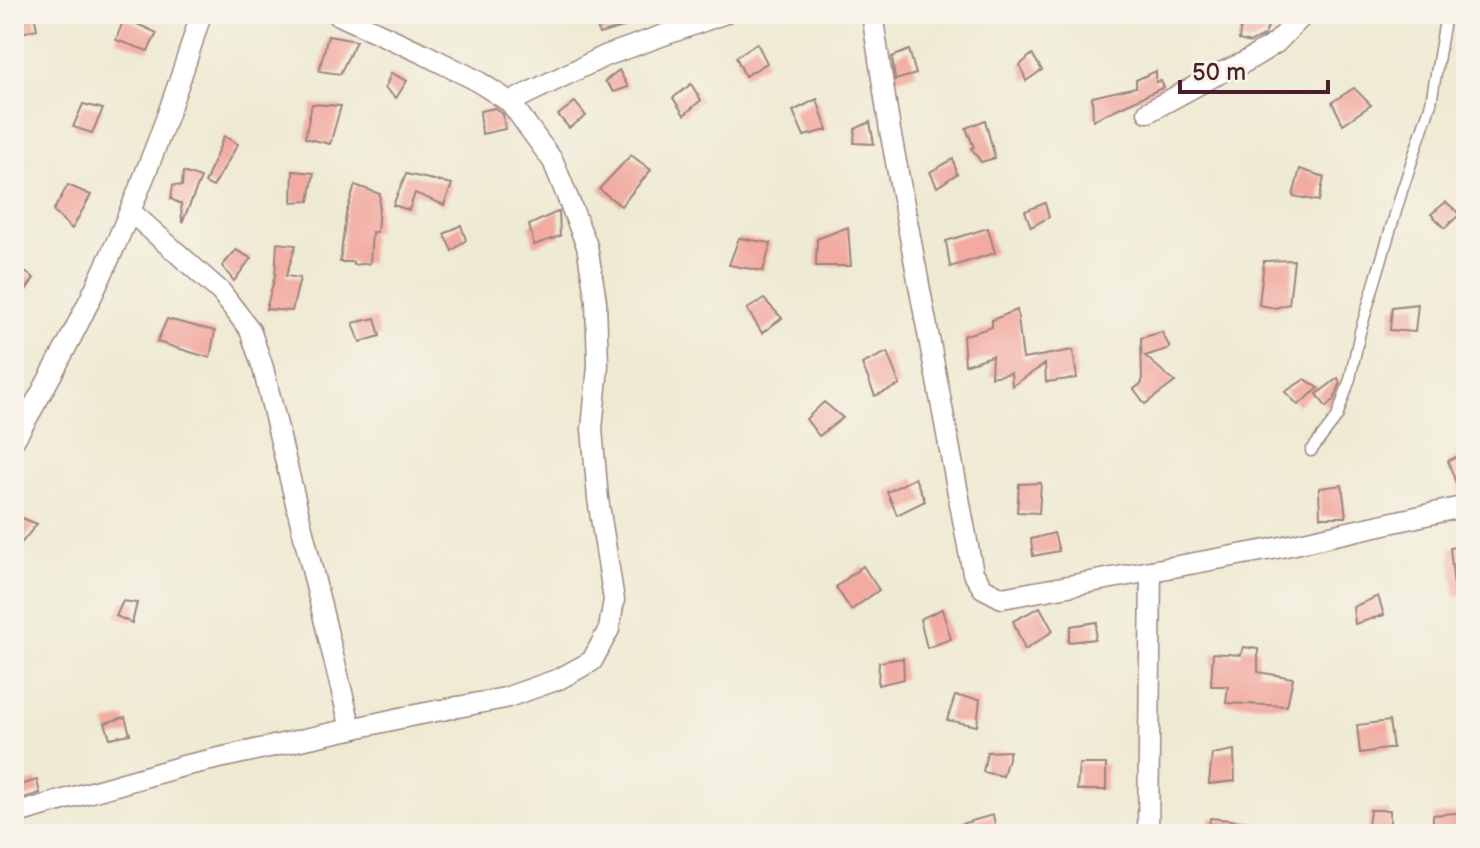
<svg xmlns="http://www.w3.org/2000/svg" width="1480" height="848" viewBox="0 0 1480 848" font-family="'Balsamiq Sans',sans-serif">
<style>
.building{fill:#f2aaa1}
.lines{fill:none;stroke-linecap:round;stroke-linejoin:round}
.service-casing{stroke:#9c847f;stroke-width:13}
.minor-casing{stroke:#9c847f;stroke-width:23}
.service{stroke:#fff;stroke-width:10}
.minor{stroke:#fff;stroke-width:20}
</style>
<rect width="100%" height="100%" fill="#f7f3e8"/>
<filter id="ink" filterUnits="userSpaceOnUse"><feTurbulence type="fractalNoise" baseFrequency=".0125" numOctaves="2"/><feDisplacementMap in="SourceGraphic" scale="16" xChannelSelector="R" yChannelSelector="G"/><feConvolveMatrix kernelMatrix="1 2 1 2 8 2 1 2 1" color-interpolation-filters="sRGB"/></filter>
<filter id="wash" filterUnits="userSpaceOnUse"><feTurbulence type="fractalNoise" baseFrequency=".006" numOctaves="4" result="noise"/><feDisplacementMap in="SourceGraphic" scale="32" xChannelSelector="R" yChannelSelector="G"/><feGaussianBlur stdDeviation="1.8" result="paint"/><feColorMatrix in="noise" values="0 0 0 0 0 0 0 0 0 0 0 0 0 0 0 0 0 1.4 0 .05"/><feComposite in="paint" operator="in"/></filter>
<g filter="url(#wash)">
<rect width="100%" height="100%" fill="#efead3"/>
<g id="blocks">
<g class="building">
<polygon points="27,14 34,14 37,29 14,35 14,18"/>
<polygon points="595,14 652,14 652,19 599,34"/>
<polygon points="124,18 157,33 148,51 116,40"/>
<polygon points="1241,23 1268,26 1265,35 1250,43 1239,40"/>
<polygon points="328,36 356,41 340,74 319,71"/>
<polygon points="757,43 767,63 745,76 736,57"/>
<polygon points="909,50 916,74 895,80 892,57"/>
<polygon points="1032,54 1042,70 1026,81 1020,65"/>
<polygon points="619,70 628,87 614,92 605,81"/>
<polygon points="1156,71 1156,82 1161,81 1164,87 1093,120 1092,97 1136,87 1136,80"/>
<polygon points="391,73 407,81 396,98 385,88"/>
<polygon points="691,84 701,100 684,115 673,98"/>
<polygon points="1354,88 1371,105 1343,124 1332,102"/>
<polygon points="817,99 827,130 804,136 793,111"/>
<polygon points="575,102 586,116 569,128 558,115"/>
<polygon points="83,104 103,109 92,133 73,127"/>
<polygon points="312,104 341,106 330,144 305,138"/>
<polygon points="495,108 503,114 505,129 482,134 480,111"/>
<polygon points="985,120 995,158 981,162 971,148 974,147 966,128"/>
<polygon points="870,122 874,144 854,143 855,129"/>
<polygon points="224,136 238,144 213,187 205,183"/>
<polygon points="631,155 651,170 621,206 599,189"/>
<polygon points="953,159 957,174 937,187 930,172"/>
<polygon points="1300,169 1324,177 1319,201 1293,196"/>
<polygon points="293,171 314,173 309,201 292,202"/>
<polygon points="183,172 201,178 182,223 181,204 171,199 173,185 182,186"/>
<polygon points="406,174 452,184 444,205 415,193 409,210 393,205"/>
<polygon points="68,185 91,195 72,229 53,211"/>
<polygon points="355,185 380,194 377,232 372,232 370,263 354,265 353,262 340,262 346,214"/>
<polygon points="1446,202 1460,214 1445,228 1431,214"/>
<polygon points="1045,203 1049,217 1031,227 1025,211"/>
<polygon points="559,211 560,236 534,245 529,225"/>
<polygon points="461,225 466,240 452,251 444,234"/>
<polygon points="848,227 851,266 816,266 817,239"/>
<polygon points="988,228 995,253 950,267 946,241"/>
<polygon points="739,238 771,243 763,271 729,265"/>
<polygon points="277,243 296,245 286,276 300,278 292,311 266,309 275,276"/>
<polygon points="236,250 251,258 234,281 222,266"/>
<polygon points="1294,260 1289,304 1275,308 1259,305 1264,261"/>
<polygon points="14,265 34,278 24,293 14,283"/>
<polygon points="764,299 782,318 762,333 747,309"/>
<polygon points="1418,304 1415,332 1390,330 1392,307"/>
<polygon points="1017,310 1023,359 1073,350 1077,378 1046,382 1045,364 1012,386 1011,373 991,377 992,356 965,365 963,336 992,327 992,320"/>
<polygon points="375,318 380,336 360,342 353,323"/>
<polygon points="167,319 215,331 210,358 157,342"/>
<polygon points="1162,332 1170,348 1145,356 1175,382 1145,404 1134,389 1142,383 1141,338"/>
<polygon points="887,352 900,385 875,396 862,364"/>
<polygon points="1338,378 1340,384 1334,400 1326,407 1317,394"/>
<polygon points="1305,379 1319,388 1298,405 1285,392"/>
<polygon points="824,402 843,418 819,436 806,419"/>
<polygon points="1466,452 1466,493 1460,494 1448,461"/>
<polygon points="915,478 925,501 897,515 887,492"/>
<polygon points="1041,483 1039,513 1017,512 1019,484"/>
<polygon points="1342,485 1346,517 1320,517 1319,488"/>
<polygon points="20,517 37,524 14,552 14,529"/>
<polygon points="1054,533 1059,551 1033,556 1031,539"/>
<polygon points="1466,545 1466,596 1455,596 1450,548"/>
<polygon points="863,566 879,590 851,610 836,587"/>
<polygon points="1378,596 1384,615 1355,624 1353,607"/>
<polygon points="123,601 137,603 132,623 116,616"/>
<polygon points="1040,607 1053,631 1025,650 1013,621"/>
<polygon points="942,609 951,639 927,648 920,619"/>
<polygon points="1097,622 1095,639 1068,642 1071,626"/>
<polygon points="1244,647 1258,649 1258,672 1293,678 1287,706 1226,703 1228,686 1211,686 1213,653 1241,655"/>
<polygon points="903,658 904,679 878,685 879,662"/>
<polygon points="955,696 980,699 977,726 947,720"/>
<polygon points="125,717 130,734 110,738 105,723"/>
<polygon points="1389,721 1393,748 1360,753 1357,725"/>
<polygon points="1234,750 1235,781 1209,784 1212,754"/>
<polygon points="1010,751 1003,776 983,772 987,752"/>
<polygon points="1079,764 1106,764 1106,790 1077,790"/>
<polygon points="37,780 40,793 21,799 20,785"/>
<polygon points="1370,810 1390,810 1390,833 1367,834"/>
<polygon points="1466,812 1466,834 1433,834 1433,815"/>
<polygon points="993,815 997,834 944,834 943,829"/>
<polygon points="1210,818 1260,823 1260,834 1208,834"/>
</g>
</g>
</g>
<g filter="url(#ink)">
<use href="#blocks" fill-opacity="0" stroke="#9c847f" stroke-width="2"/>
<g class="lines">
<g class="service-casing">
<polyline id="service" points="1311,451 1337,417 1350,379 1360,332 1402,191 1431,103 1446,14"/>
</g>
<g class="minor-casing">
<g id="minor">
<polyline points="872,14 890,130 973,573 983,588 1002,598 1272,549 1466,506"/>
<polyline points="510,102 605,56 723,14"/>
<polyline points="1148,112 1214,76 1245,62 1276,43 1304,14"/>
<polyline points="130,211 221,292 250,330 263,368 351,729"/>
<path d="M14,440c80,-133 142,-278 187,-426"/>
<polyline points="14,814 183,766 405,717 505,698 559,679 592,661 609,629 614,600 598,499 592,429 598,366 596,301 587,246 553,161 510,102 474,79 424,54 337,14"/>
<polyline points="1148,834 1151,571"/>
</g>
</g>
<use href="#service" class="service"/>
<use href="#minor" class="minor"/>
</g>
</g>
<rect width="1480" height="848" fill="none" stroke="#f7f3e8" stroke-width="48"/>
<path d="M1180 80v12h148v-12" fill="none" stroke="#4a1f2b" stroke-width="4"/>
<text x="1192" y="80" font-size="24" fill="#4a1f2b" stroke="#f7f3e8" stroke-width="6" paint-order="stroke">50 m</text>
</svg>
